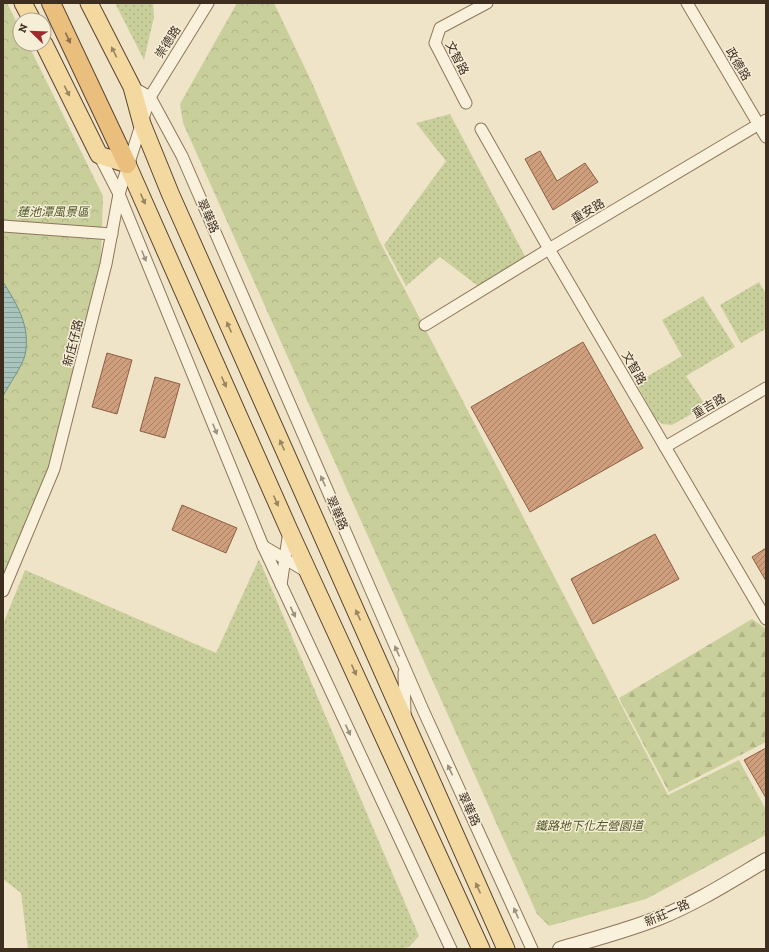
<svg xmlns="http://www.w3.org/2000/svg" width="769" height="952" viewBox="0 0 769 952" font-family="'Zilla Slab','Noto Sans TC',serif">
<style>
.grass{fill:url(#grass-dots)}
.forest{fill:url(#forest-firs)}
.park{fill:url(#park-crowns)}
.water{fill:url(#water-rules);stroke:#6f938a}
.building{fill:url(#building-hatch);stroke:#8d5f41}
.lines{fill:none;stroke-linecap:round;stroke-linejoin:round}
.minor-casing{stroke:#8d765c;stroke-width:13}
.tertiary-casing{stroke:#8d765c;stroke-width:16}
.primary-casing{stroke:#5b4430;stroke-width:19}
.trunk-casing{stroke:#5b4430;stroke-width:20}
.minor{stroke:#faf1dc;stroke-width:11}
.tertiary{stroke:#faf1dc;stroke-width:14}
.primary{stroke:#f3d9a0;stroke-width:17}
.trunk{stroke:#eabe7c;stroke-width:18}
.oneway{fill:#8b6f49}
.oneway2{fill:#988460}
.oneway3{fill:#9c907e}
.labels{text-anchor:middle;dominant-baseline:central;stroke-width:3;stroke-linejoin:round;paint-order:stroke}
.street-label{font-size:12px;fill:#3d2e20;stroke:#f7eed8}
.park-label{font-size:12px;font-style:italic;fill:#4d5a26;stroke:#f7eed8}
</style>
<defs>
<pattern id="grass-dots" width="8" height="8" patternUnits="userSpaceOnUse"><rect width="8" height="8" fill="#c9cf9b"/><path d="M2 2h.1M6 6h.1" fill="none" stroke="#aeb285" stroke-width="1.8" stroke-linecap="round"/></pattern>
<pattern id="forest-firs" width="22" height="20" patternUnits="userSpaceOnUse"><rect width="22" height="20" fill="#c9cf9b"/><path d="M5 1l3.5 6h-7zM16 11l3.5 6h-7z" fill="#aeb285"/></pattern>
<pattern id="park-crowns" width="20" height="18" patternUnits="userSpaceOnUse"><rect width="20" height="18" fill="#c9cf9b"/><path d="M2 6a3 3 0 1 1 6 0M12 15a3 3 0 1 1 6 0" fill="none" stroke="#aeb285"/></pattern>
<pattern id="water-rules" width="6" height="5" patternUnits="userSpaceOnUse"><rect width="6" height="5" fill="#a9c4bc"/><path d="M0 2.5h6" fill="none" stroke="#8ba098"/></pattern>
<pattern id="building-hatch" width="6" height="6" patternUnits="userSpaceOnUse"><rect width="6" height="6" fill="#cf9f7d"/><path d="M-1 1l2-2M0 6l6-6M5 7l2-2" fill="none" stroke="#a98266"/></pattern>
</defs>
<rect width="100%" height="100%" fill="#f0e4c8"/>
<g class="grass">
<polygon points="115,3 153,3 154,17 144,60"/>
<polygon points="450,114 526,258 478,286 440,257 406,286 384,245 446,161 416,123"/>
<polygon points="759,282 766,294 766,329 741,343 720,305"/>
<polygon points="703,296 735,347 686,376 706,406 672,425 662,424 656,419 636,383 682,356 662,320"/>
<polygon points="259,559 419,936 409,947 397,949 28,949 21,893 3,879 3,624 25,570 216,653"/>
</g>
<polygon class="forest" points="752,619 766,629 766,742 669,792 619,698"/>
<g class="park">
<polygon points="3,3 7,3 20,29 20,44 28,44 103,196 101,258 54,450 44,482 3,578"/>
<polygon points="237,3 274,3 313,85 379,240 668,795 739,760 766,810 766,835 646,899 549,926 537,914 183,123 180,104"/>
</g>
<path class="water" d="M3,282c14,22 28,45 22,73 -2,10 -17,31 -22,41z"/>
<g class="building">
<polygon points="540,151 557,181 585,163 598,182 553,210 525,159"/>
<polygon points="583,342 643,448 530,512 471,407"/>
<polygon points="107,353 132,360 117,414 92,407"/>
<polygon points="155,377 180,384 165,438 140,431"/>
<polygon points="182,505 237,528 226,553 172,530"/>
<polygon points="655,534 679,579 593,624 571,579"/>
<polygon points="766,548 766,581 752,557"/>
<polygon points="766,748 766,798 744,760"/>
</g>
<g class="lines">
<g class="minor-casing">
<g id="minor">
<polyline points="687,3 766,137"/>
<polyline points="132,87 150,97 182,156 423,710 532,949"/>
<polyline points="466,103 435,43 440,28 487,3"/>
<polyline points="481,129 549,249 766,619"/>
<polyline points="99,155 119,194 263,546 451,949"/>
<polyline points="3,226 112,234"/>
<polyline points="425,325 549,249 766,120"/>
<polyline points="665,447 766,388"/>
<polyline points="263,546 309,573"/>
<polyline points="281,585 289,531"/>
<polyline points="3,591 54,469 106,264 119,194 150,97 208,3"/>
<polyline points="404,673 405,714"/>
</g>
</g>
<g class="tertiary-casing">
<path id="tertiary" d="M560,949c34,-10 69,-19 101,-32 37,-15 71,-37 105,-57"/>
</g>
<g class="primary-casing">
<g id="primary">
<polyline points="23,3 32,20"/>
<polyline points="89,3 132,87 142,124 170,193 506,949"/>
<polyline points="44,44 99,155 127,164 289,530 481,949"/>
</g>
</g>
<g class="trunk-casing">
<polyline id="trunk" points="51,3 127,164"/>
</g>
<use href="#minor" class="minor"/>
<use href="#tertiary" class="tertiary"/>
<use href="#primary" class="primary"/>
<use href="#trunk" class="trunk"/>
</g>
<defs><path id="oneway-solid" d="M-6-.8H1V-3.2L6.5 0L1 3.2V.8H-6Z"/></defs>
<use class="oneway" href="#oneway-solid" transform="translate(68 38) rotate(65)"/>
<g class="oneway2">
<use href="#oneway-solid" transform="translate(114 52) rotate(-117)"/>
<use href="#oneway-solid" transform="translate(67 91) rotate(63)"/>
<use href="#oneway-solid" transform="translate(143 199) rotate(66)"/>
<use href="#oneway-solid" transform="translate(229 327) rotate(-114)"/>
<use href="#oneway-solid" transform="translate(224 382) rotate(66)"/>
<use href="#oneway-solid" transform="translate(282 445) rotate(-114)"/>
<use href="#oneway-solid" transform="translate(276 501) rotate(66)"/>
<use href="#oneway-solid" transform="translate(358 615) rotate(-114)"/>
<use href="#oneway-solid" transform="translate(354 670) rotate(66)"/>
<use href="#oneway-solid" transform="translate(478 888) rotate(-114)"/>
</g>
<g class="oneway3">
<use href="#oneway-solid" transform="translate(144 256) rotate(68)"/>
<use href="#oneway-solid" transform="translate(215 429) rotate(68)"/>
<use href="#oneway-solid" transform="translate(323 481) rotate(-114)"/>
<use href="#oneway-solid" transform="translate(293 612) rotate(65)"/>
<use href="#oneway-solid" transform="translate(397 651) rotate(-114)"/>
<use href="#oneway-solid" transform="translate(348 730) rotate(65)"/>
<use href="#oneway-solid" transform="translate(450 770) rotate(-115)"/>
<use href="#oneway-solid" transform="translate(516 913) rotate(-114)"/>
</g>
<g class="labels">
<g class="street-label">
<text transform="translate(168 42) rotate(-57)">崇德路</text>
<text transform="translate(457 58) rotate(63)">文智路</text>
<text transform="translate(738 64) rotate(59)">政德路</text>
<text transform="translate(588 211) rotate(-30)">重安路</text>
<text transform="translate(208 216) rotate(66)">翠華路</text>
<text transform="translate(73 343) rotate(-76)">新庄仔路</text>
<text transform="translate(634 368) rotate(60)">文智路</text>
<text transform="translate(709 406) rotate(-30)">重吉路</text>
<text transform="translate(337 513) rotate(66)">翠華路</text>
<text transform="translate(469 809) rotate(65)">翠華路</text>
<text transform="translate(667 913) rotate(-24)">新莊一路</text>
</g>
<g class="park-label">
<text x="53" y="212">蓮池潭風景區</text>
<text x="589" y="826">鐵路地下化左營園道</text>
</g>
</g>
<rect width="769" height="952" fill="none" stroke="#3d2e20" stroke-width="8"/>
<g transform="translate(32 32) rotate(293)"><circle r="19" fill="#f7eed8" stroke="#ada18e"/>
<path d="M0-3L7 15L0 10L-7 15Z" fill="#9e2a2b"/>
<text y="-6" font-size="11" font-weight="bold" text-anchor="middle" fill="#3d2e20">N</text>
</g>
</svg>
